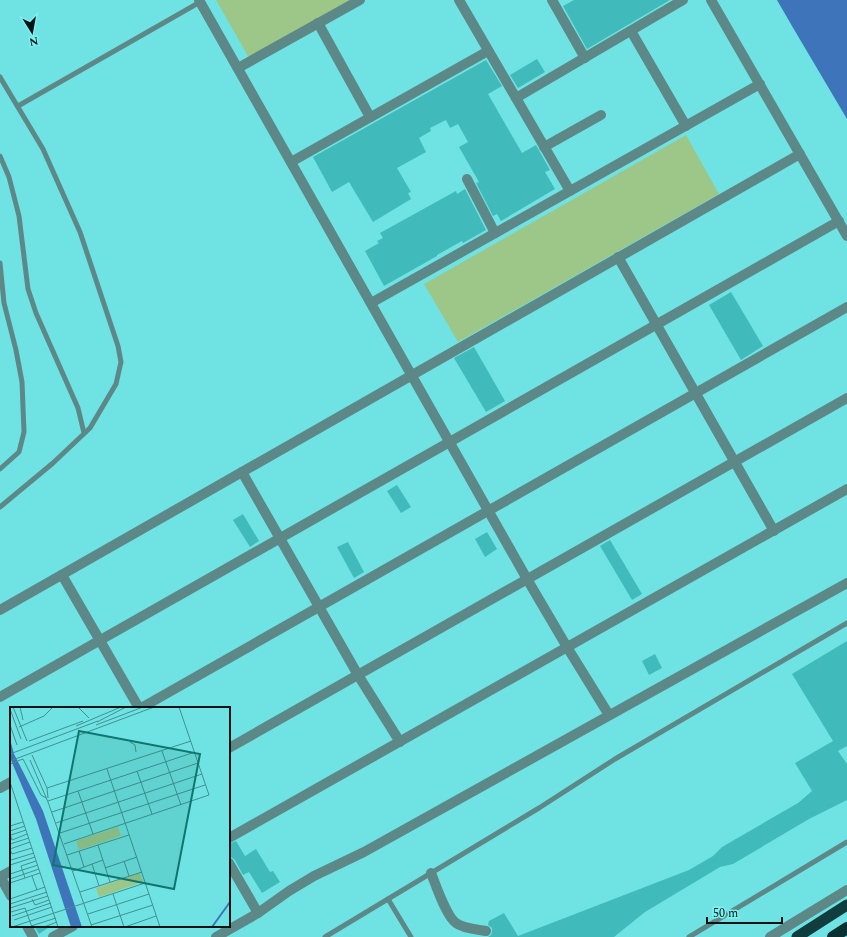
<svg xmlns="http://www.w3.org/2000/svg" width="847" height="937" viewBox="0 0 847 937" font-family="Spectral,serif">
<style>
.green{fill:#9dc788}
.water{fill:#3e74b9}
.building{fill:#41babb}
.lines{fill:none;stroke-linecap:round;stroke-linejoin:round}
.service{stroke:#5d8888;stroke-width:5}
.minor{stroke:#5d8888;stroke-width:10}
.tertiary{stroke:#5d8888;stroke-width:10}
.trunk{stroke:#103d3d;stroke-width:11}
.motorway{stroke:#0a3131;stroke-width:12}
.inset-river{fill:none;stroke:#3e74b9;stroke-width:2}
.inset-road{fill:none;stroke:#439090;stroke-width:1}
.view{fill:#0f766e;fill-opacity:0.15;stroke:#0f766e;stroke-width:2}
.inset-edge{fill:none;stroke:#001314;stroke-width:2}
</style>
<rect width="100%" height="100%" fill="#6fe3e3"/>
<g class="green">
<polygon points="216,0 353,0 249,58"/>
<polygon points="686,135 719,194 458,342 424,284"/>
</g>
<polygon class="water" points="777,0 847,0 847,119 792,26"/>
<g class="building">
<polygon points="574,0 670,0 587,49 563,6"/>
<polygon points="537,59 545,72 518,88 510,75"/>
<polygon points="486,60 502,86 488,94 522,153 536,145 550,170 545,172 555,189 501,221 497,214 493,216 476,183 479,182 459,147 468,142 458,124 450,128 446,120 430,128 431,131 419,138 426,152 397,168 411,192 408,193 411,199 373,222 349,182 332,192 313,157"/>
<polygon points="465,189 486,230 463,243 462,241 437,255 437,256 384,286 365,251 379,243 377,241 383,238 380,233 456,191 457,194"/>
<polygon points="731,292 763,346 741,360 709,305"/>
<polygon points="474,347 505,401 486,412 454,358"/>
<polygon points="397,485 411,507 401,513 387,491"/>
<polygon points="243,514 259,541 250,547 233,520"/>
<polygon points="487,532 497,549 485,557 475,539"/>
<polygon points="610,540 642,594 632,600 600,546"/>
<polygon points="348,542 364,572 354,578 337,547"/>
<polygon points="847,641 847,746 838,751 847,764 847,800 809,819 733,864 720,867 645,912 614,937 488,937 491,935 492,932 492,928 488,925 489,921 504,913 518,936 689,870 713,856 722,847 798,803 812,791 795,763 833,741 792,674"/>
<polygon points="655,654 662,668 649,675 642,661"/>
<polygon points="236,841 245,856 256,849 270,872 273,871 280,882 262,893 249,872 243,875 235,860 231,857 229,854 229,844"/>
<polygon points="34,926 51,926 39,934"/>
</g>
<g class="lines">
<g class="service">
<polyline points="0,77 43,149 80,232 118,346 121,362 116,384 90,428 53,463 0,507"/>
<polyline points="18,106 200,2"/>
<polyline points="0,156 9,177 19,216 28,289 36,313 78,408 84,433"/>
<polyline points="0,263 4,303 16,350 22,382 24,432 19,452 0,469"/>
<polyline points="388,899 411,937"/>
<polyline points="325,937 539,808 615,759 847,623"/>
<polyline points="689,937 847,842"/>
</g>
<g class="minor">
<polyline points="199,0 527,579 567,647 609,715"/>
<polyline points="459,0 570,191"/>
<polyline points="552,0 585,58"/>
<polyline points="318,23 370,117"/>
<polyline points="631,31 686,126"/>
<polyline points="238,68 360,0"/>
<polyline points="516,98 683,0"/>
<polyline points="544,147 601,115"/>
<polyline points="291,162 488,51"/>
<polyline points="467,179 495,233"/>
<polyline points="618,257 774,531"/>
<polyline points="371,303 760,84"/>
<polyline points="242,472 358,675 400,742"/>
<polyline points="62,575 139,708"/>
<polyline points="0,610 800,154"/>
<polyline points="0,697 839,221"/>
<polyline points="141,708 847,307"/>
<polyline points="229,748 847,398"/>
<polyline points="0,788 11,782"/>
<polyline points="229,838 847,489"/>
<polyline points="229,863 258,913"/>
<path d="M431,873c5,12 15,43 25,50 8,6 20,6 30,8"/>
<polyline points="0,876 11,896"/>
<polyline points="0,877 11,871"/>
<polyline points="27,926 33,937"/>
<polyline points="53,937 73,926"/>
<polyline points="216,937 258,913 289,891 314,876 364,852 847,583"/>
</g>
<g class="tertiary">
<polyline points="711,0 847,236"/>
<polyline points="770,937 847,890"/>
</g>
<polyline class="trunk" points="797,937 847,905"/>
<polyline class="motorway" points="833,937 847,928"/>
</g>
<g transform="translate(10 707)">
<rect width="220" height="220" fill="#6fe3e3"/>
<path d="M108,120l3,9 -42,14 -3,-9zM130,166l3,9 -44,15 -3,-9z" fill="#9dc788"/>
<path d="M0,32l4,15 29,57 39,116h-11l-35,-108 -26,-61z" fill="#3e74b9"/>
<path class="inset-river" d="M202,220l18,-25"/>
<path class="inset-road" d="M3,0l14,34M10,0l3,13M68,0l11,11M0,2l11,30M87,15l29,-15M0,18l7,20M86,18l47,-18M66,19l45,-19M9,20l25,-11 9,-9M19,34l54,-20M120,35l5,3 1,7M152,44l19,54M0,47l88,-33M22,48l15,33 1,10M20,53l18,42M0,54l144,-54M0,57l13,-5 18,36 5,3M97,62l53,158M127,64l15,43M0,75l48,145M37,81l144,-47M68,84l15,43M38,94l147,-49M38,95l44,125M42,105l146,-49M46,116l146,-49M0,119l13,-4M0,124l15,-5M50,126l145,-48M0,127l2,6 15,-6M1,128l15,-5M0,137l19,-6M54,137l145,-49 -30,-88M88,138l12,37M0,142l20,-7M0,143l2,4 20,-6M69,144l5,16M57,148l62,-20M1,153l23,-7M114,154l5,15M82,157l7,22M0,158l25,-8M95,161l32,-11M63,164l30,-11M0,167l28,-9M22,169l5,14M15,171l-4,-12 15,-5M0,172l29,-10M0,176l30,-10M70,185l62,-20M103,187l11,33M0,192l35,-12M22,192l3,6 14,-5M0,197l37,-12M0,201l38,-12M1,205l14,-4 7,19M78,207l61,-20M2,209l39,-13M4,213l38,-13M81,218l62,-20M21,219l25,-8M2,220l133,-44M34,220l13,-5M115,220l31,-11"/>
<path class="view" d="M69,24l121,23 -26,135 -121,-24z"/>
<rect width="220" height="220" class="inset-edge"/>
</g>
<g transform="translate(32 32) rotate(169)" stroke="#7df0f0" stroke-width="3" paint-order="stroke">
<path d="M0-3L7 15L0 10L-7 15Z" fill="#001314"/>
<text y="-6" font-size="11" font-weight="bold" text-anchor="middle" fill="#001314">N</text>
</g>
<path d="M707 917v6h75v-6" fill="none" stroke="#001314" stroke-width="2"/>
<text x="713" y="917" font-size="12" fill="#001314" stroke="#7df0f0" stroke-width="3" paint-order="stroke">50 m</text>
</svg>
